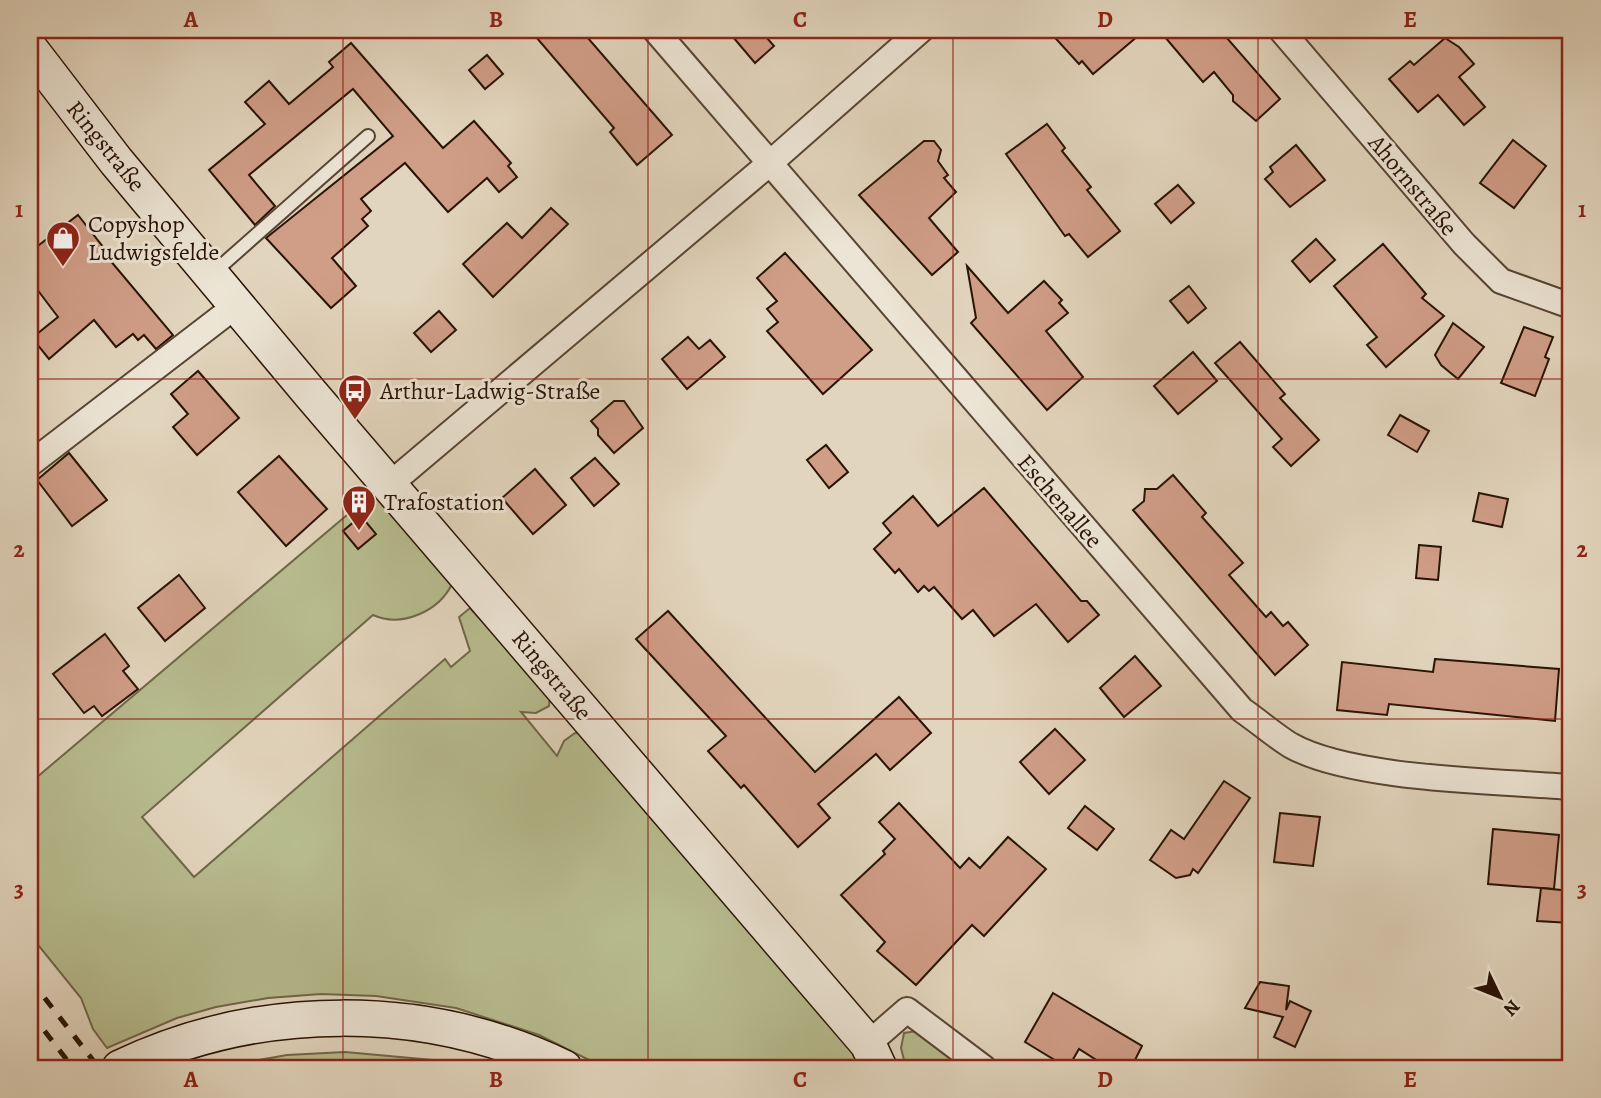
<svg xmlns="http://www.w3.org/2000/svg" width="1601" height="1098" viewBox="0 0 1601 1098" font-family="Alegreya,serif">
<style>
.green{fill:#b7bc8f;stroke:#70684a;stroke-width:2}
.building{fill:#d09d87;stroke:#291305;stroke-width:2}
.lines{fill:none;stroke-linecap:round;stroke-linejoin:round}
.lane-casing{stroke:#574433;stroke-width:16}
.street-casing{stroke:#574433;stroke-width:28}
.secondary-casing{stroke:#291305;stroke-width:38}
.lane{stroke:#ece4d4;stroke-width:12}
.street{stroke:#ece4d4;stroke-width:24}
.secondary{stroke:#ece4d4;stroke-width:35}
.rail{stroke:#291305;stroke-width:5;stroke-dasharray:12 12;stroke-linecap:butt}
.grid{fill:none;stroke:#8f2418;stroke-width:2;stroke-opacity:0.55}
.labels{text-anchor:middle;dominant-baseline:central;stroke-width:6;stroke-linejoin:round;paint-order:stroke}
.street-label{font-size:24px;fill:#291305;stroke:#ece4d4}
.poi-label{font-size:24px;fill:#291305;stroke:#ece4d4;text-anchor:start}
.neatline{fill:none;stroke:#8f2418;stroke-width:2.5}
.grid-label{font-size:23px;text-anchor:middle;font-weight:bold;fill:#8f2418}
</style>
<rect width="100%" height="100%" fill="#e2d5bd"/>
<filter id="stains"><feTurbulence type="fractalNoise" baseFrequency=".00286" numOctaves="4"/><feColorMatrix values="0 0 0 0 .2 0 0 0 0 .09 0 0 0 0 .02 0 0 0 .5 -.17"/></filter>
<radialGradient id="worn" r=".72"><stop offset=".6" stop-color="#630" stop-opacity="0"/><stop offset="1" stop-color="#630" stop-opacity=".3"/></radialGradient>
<g class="green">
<path d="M373,493l79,91c-13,27 -50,44 -79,31l-231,202 52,60 251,-218 6,8 19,-16 -11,-34 11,-9 11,12 3,-3 66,78 -1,11 -13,7 -15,-1 36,44 7,-15 11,-8 9,1 283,334h-262l-66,-33 -83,-27 -80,-12 -55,-2 -53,4 -52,9 -39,11 -70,30 -14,-19 -12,-31 -51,-63v-152z"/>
<polygon points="917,1031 969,1068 906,1068 901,1048 904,1033"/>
<polygon points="345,1052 433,1060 467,1068 214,1068 287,1055"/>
</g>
<g class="building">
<polygon points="530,30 581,30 672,135 637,165 610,132 614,128"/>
<polygon points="727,30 760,30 774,46 755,63"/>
<polygon points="1048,30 1145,30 1093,74 1082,61 1079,64"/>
<polygon points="1159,30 1220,30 1280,99 1256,121 1233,101 1233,95 1214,72 1203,82"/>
<polygon points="1445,38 1459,47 1474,64 1459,77 1485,107 1464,125 1438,95 1418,112 1389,79 1410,61 1414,65"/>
<polygon points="351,43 443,148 474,121 511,163 508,166 517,177 499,192 487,178 448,212 405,163 361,199 371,211 362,219 368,226 332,258 356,286 331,308 266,238 393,136 353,89 249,175 275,206 255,225 209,170 265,124 245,102 269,81 289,104 333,67 329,62"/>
<polygon points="487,55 503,74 485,89 469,70"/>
<polygon points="1047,124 1065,148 1062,151 1091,187 1087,190 1120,231 1088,257 1069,234 1065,236 1006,154"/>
<polygon points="1513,140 1546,166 1514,208 1480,183"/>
<polygon points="924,141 934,141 941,150 938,161 948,175 944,178 956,192 929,218 958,252 932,275 859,195"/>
<polygon points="1296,145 1325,180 1290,207 1265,179 1273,172 1270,167"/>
<polygon points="1178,185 1194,203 1171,223 1155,204"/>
<polygon points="551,208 568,224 493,297 463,264 507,223 522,238"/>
<polygon points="78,215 111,257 109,259 173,335 156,349 144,335 138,340 133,334 116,347 94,320 49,359 32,338 58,317 30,280 30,252"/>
<polygon points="1316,239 1335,260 1310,282 1292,261"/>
<polygon points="1383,244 1426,294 1422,298 1444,316 1386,367 1367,345 1377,337 1334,286"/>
<polygon points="785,253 872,350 823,394 767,331 778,322 767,309 777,301 757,278"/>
<polygon points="967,266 1008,313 1044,281 1062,300 1059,303 1068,313 1046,331 1083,377 1047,410 971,323 976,318"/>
<polygon points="1189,286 1206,308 1188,323 1170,301"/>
<polygon points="439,311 456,330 431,352 414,333"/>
<polygon points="1453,323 1484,347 1458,379 1441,365 1435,355"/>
<polygon points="1524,327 1553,337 1545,357 1549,359 1535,396 1501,383"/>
<polygon points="688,337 699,349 710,340 725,357 687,389 662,359"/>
<polygon points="1240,342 1285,394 1280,398 1319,440 1291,466 1273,447 1282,439 1215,363"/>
<polygon points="1193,352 1217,381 1178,414 1154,386"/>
<polygon points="198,371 239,418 197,455 173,427 188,414 171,394"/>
<polygon points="614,401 624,401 643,428 614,453 598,435 598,429 591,421"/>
<polygon points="1400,415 1429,431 1417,452 1388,435"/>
<polygon points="826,445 848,472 829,488 807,460"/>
<polygon points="69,453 107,500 72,526 37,480"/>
<polygon points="279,456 327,509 286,546 238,492"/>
<polygon points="595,458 619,484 594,506 571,478"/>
<polygon points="535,469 566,505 533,534 502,498"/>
<polygon points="1173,475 1206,513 1202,517 1243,563 1229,575 1266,617 1271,612 1283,626 1288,622 1308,645 1275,675 1133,510 1144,501 1145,489 1157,489"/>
<polygon points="984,488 1081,601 1087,601 1099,615 1068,642 1036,604 994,636 973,610 962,619 934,587 929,591 924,586 918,592 899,569 895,573 874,549 891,533 883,523 913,496 938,526"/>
<polygon points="1479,493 1508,499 1502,527 1473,521"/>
<polygon points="361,516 376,534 358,549 343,531"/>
<polygon points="1419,545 1441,547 1438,580 1416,578"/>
<polygon points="179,575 205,608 165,641 138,608"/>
<polygon points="668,611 815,772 899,697 931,733 890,770 876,754 818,804 830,818 798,847 744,785 741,788 708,751 726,736 636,639"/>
<polygon points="105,634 129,666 123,671 138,689 102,716 94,706 84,713 53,674"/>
<polygon points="1135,656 1161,686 1124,717 1100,688"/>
<polygon points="1435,659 1559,669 1555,721 1389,704 1387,715 1337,710 1342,662 1433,672"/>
<polygon points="1055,729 1085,760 1049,794 1020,762"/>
<polygon points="1224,781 1250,798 1198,873 1193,869 1190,875 1176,878 1150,860 1171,830 1184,839"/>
<polygon points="899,803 960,868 969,858 980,868 1008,837 1046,869 984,936 972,925 916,985 877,951 885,942 841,895 885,854 883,851 895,839 879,822"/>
<polygon points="1085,806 1114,829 1097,850 1068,828"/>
<polygon points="1280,813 1320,817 1313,866 1274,862"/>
<polygon points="1493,829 1559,835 1554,889 1488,884"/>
<polygon points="1541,888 1571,891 1571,923 1537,921"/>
<polygon points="1260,982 1289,986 1286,1010 1290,1001 1311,1011 1295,1047 1274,1037 1283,1017 1245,1008"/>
<polygon points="1053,993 1142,1046 1131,1068 1109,1068 1079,1049 1068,1068 1025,1042"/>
</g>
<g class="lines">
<g class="lane-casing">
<polyline id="lane" points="212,274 368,136"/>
</g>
<g class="street-casing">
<g id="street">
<path d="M655,30l587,680c16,11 32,25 48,35 61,35 209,36 281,42"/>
<polyline points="1281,30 1464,244 1501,281 1571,306"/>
<polyline points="30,464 237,305"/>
<polyline points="389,485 770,163 921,30"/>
<polyline points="868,1044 907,1010 984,1068"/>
</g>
</g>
<g class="secondary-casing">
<g id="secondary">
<polyline points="30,49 116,161 310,393 868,1044 879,1068"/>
<path d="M120,1068c138,-66 305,-67 444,0"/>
</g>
</g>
<use href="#lane" class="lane"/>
<use href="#street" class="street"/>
<use href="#secondary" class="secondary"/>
<g class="rail">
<polyline points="30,979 99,1068"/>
<polyline points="30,1012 73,1068"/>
</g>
</g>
<path class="grid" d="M343,30v1038M648,30v1038M953,30v1038M1258,30v1038M30,379h1541M30,719h1541"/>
<defs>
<g id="shop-pin" transform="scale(1.75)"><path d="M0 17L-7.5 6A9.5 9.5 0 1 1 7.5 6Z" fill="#8f2418" stroke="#ece4d4"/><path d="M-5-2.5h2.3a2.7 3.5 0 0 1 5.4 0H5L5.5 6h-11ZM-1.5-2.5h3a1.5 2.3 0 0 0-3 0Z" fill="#fff"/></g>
<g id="bus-pin" transform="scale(1.75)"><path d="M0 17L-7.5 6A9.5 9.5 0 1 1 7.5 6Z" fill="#8f2418" stroke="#ece4d4"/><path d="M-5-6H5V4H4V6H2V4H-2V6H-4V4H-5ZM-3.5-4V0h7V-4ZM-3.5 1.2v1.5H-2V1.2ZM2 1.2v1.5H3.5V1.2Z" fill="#fff"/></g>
<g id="building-pin" transform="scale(1.75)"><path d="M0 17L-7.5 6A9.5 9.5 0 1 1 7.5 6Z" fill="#8f2418" stroke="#ece4d4"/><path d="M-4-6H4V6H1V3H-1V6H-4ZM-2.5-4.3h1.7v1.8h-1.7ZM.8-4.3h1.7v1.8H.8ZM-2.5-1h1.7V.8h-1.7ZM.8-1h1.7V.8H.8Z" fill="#fff"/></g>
</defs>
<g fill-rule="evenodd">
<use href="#shop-pin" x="63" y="238"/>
<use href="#bus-pin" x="355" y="391"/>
<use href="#building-pin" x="359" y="502"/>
</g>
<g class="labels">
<g class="street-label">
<text transform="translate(106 146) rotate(51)">Ringstraße</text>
<text transform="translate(1413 185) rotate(50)">Ahornstraße</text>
<text transform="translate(1060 501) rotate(49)">Eschenallee</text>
<text transform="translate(552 675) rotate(50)">Ringstraße</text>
</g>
<g class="poi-label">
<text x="88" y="224">Copyshop<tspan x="88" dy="28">Ludwigsfelde</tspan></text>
<text x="380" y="391">Arthur-Ladwig-Straße</text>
<text x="384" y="502">Trafostation</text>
</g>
</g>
<rect width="1601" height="1098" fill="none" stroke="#e2d5bd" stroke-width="77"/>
<g transform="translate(1500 997) rotate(133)" stroke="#ece4d4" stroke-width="5" paint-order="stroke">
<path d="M0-5L12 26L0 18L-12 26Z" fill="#291305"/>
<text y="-10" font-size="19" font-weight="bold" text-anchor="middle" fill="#291305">N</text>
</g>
<rect x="38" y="38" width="1524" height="1022" class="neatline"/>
<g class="grid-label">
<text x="191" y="27">A</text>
<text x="496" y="27">B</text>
<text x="800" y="27">C</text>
<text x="1105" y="27">D</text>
<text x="1410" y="27">E</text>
<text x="19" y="217">1</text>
<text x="1582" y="217">1</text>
<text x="19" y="557">2</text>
<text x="1582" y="557">2</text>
<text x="19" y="897">3</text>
<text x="1582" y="897">3</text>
<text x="191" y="1087">A</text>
<text x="496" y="1087">B</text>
<text x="800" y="1087">C</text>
<text x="1105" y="1087">D</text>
<text x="1410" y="1087">E</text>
</g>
<rect width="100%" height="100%" filter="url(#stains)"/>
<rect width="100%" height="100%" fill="url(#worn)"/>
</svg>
